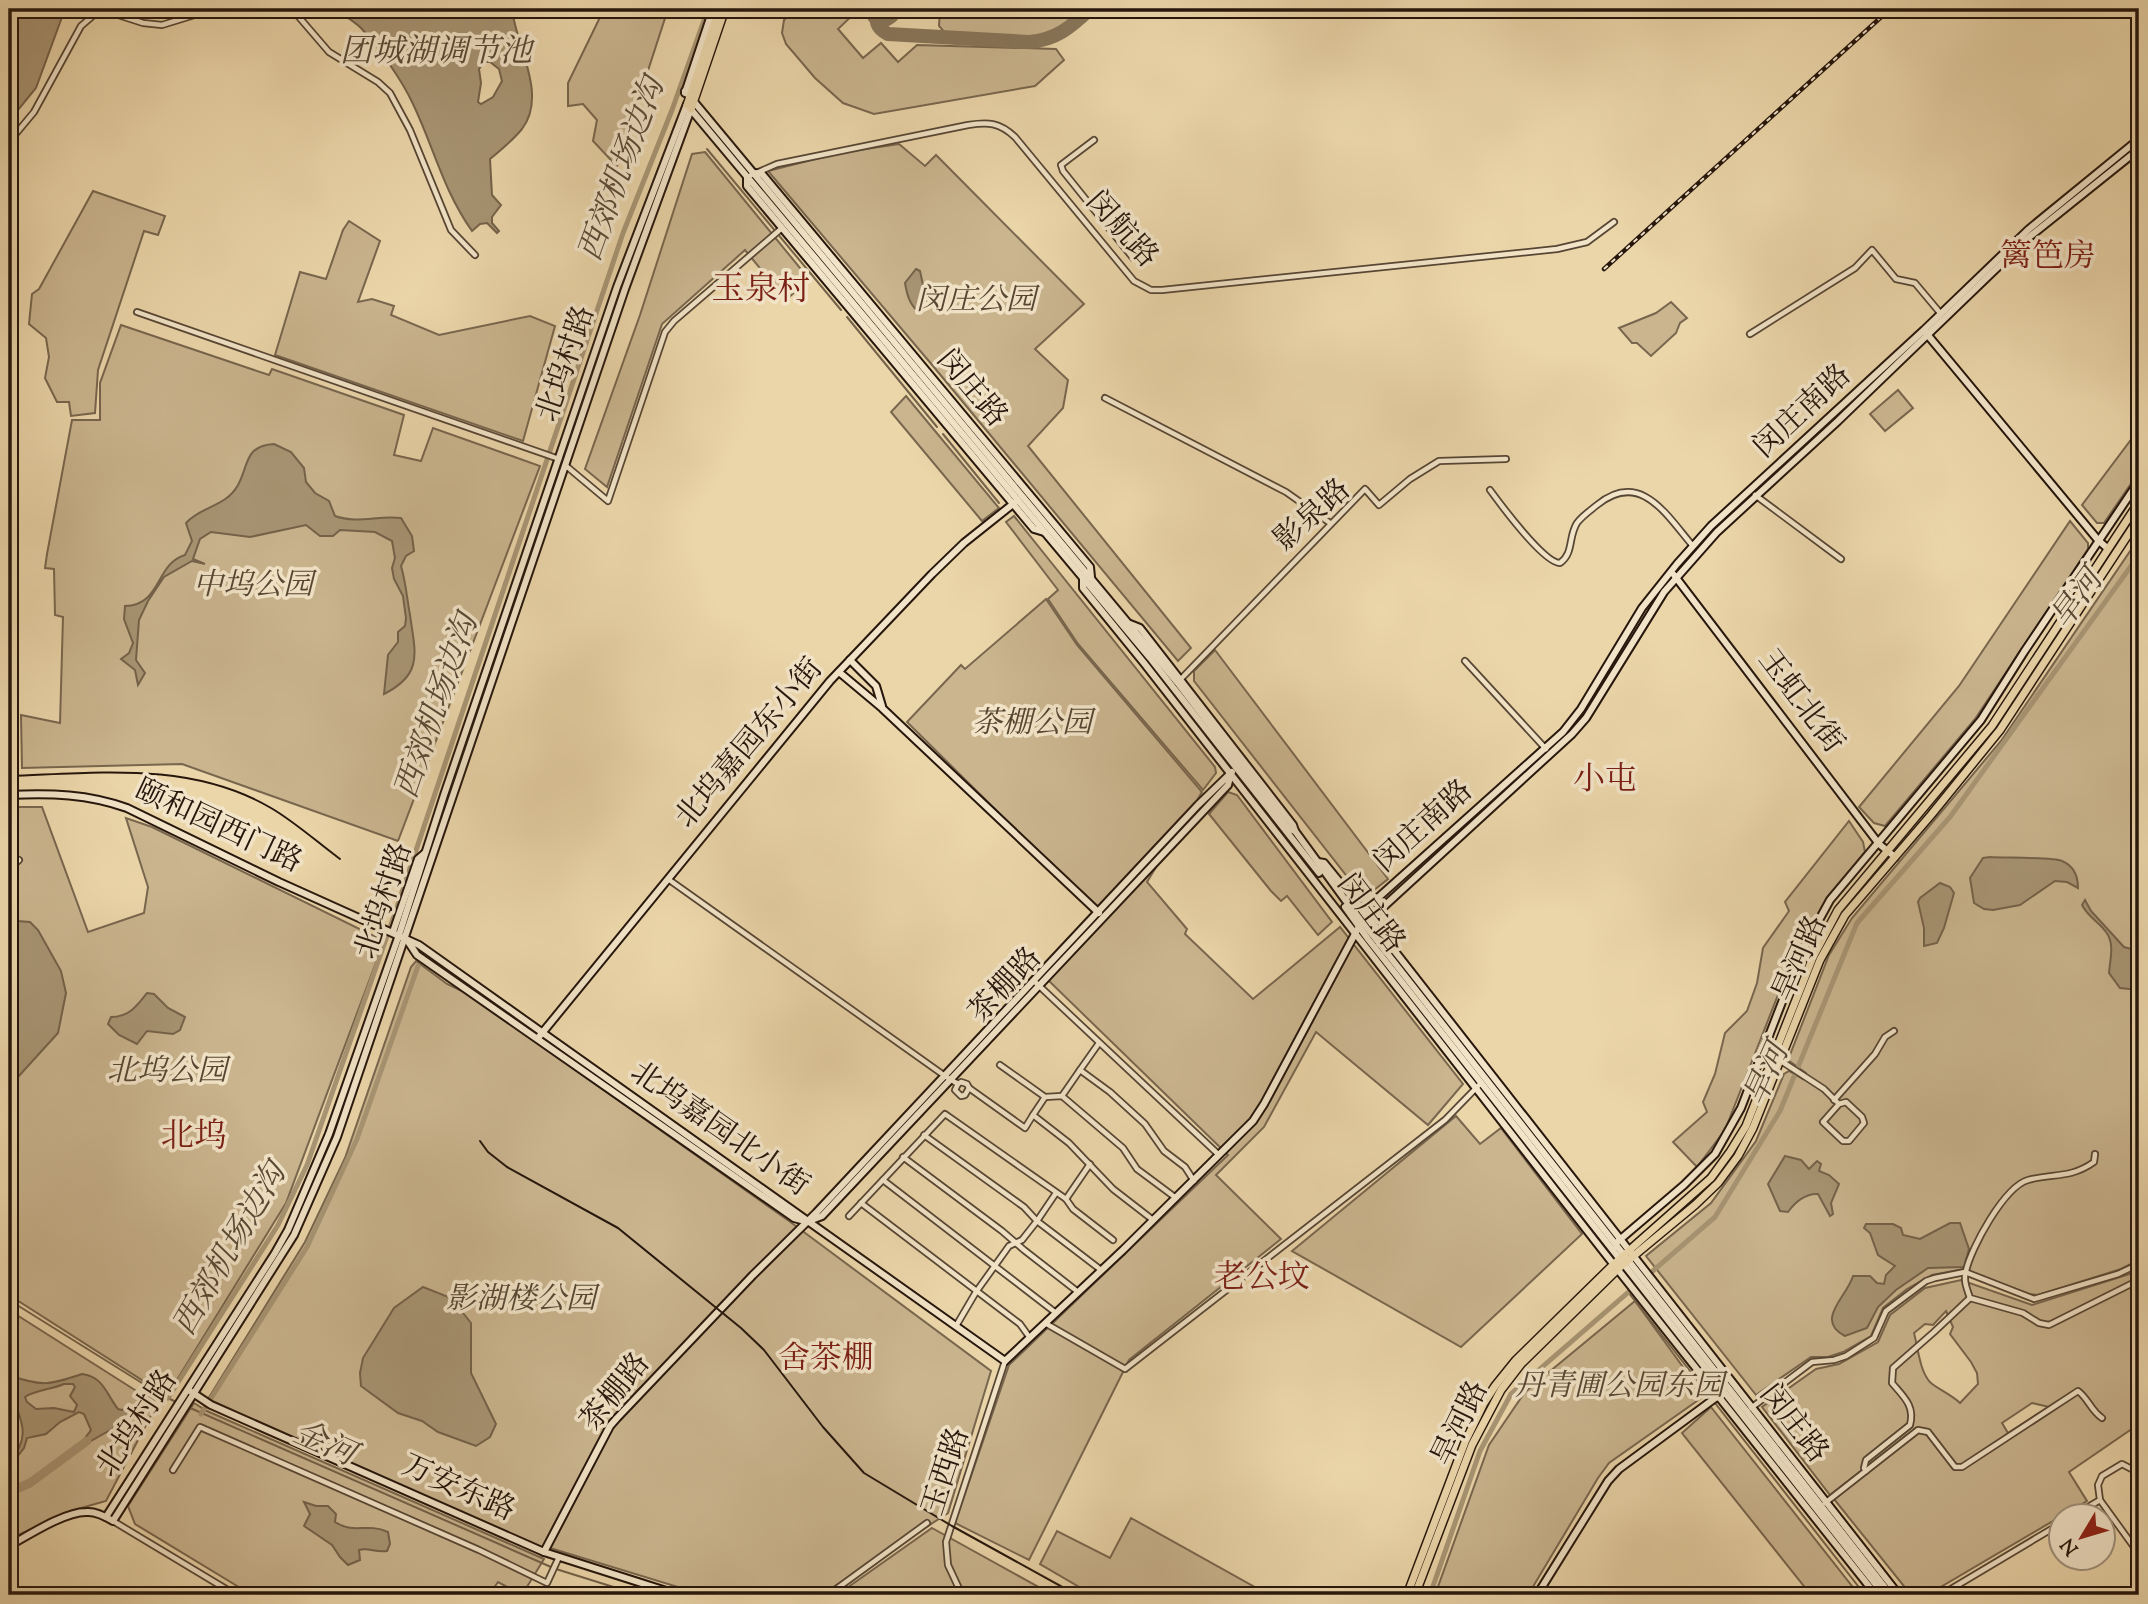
<svg xmlns="http://www.w3.org/2000/svg" width="2148" height="1604" viewBox="0 0 2148 1604" font-family="'Sorts Mill Goudy','Noto Serif SC',serif">
<style>
.green{fill:#cab58f;stroke:#78664e;stroke-width:2;fill-rule:evenodd}
.water{fill:#a89574;stroke:#74624a;stroke-width:2;fill-rule:evenodd}
.lines{fill:none;stroke-linecap:round;stroke-linejoin:round}
.stream{stroke:#74624a;stroke-width:2}
.canal{stroke:#a89574;stroke-width:5}
.river{stroke:#a89574;stroke-width:9}
.taxiway{stroke:#88765b;stroke-width:14}
.runway{stroke:#88765b;stroke-width:33}
.street-casing{stroke:#574634;stroke-width:8}
.secondary-casing{stroke:#26160c;stroke-width:10}
.primary-casing{stroke:#26160c;stroke-width:10}
.street{stroke:#f2e4c8;stroke-width:4.5}
.secondary{stroke:#f2e4c8;stroke-width:6}
.primary{stroke:#ebd6aa;stroke-width:7}
.tram{stroke:#26160c;stroke-width:2}
.rail-casing{stroke:#26160c;stroke-width:4.5}
.rail{stroke:#f2e4c8;stroke-width:2;stroke-dasharray:5;stroke-linecap:butt}
.labels{text-anchor:middle;dominant-baseline:central;stroke-width:7;stroke-linejoin:round;paint-order:stroke}
.street-label{font-size:30px;fill:#26160c;stroke:#f2e4c8}
.park-label{font-size:30px;font-style:italic;fill:#574633;stroke:#f2e4c8}
.water-label{font-size:32px;font-style:italic;fill:#5a4936;stroke:#f2e4c8}
.neighbourhood-label{font-size:32px;fill:#7a1f14;stroke:#f2e4c8}
.quarter-label{font-size:33px;fill:#7a1f14;stroke:#f2e4c8}
</style>
<rect width="100%" height="100%" fill="#ebd6aa"/>
<filter id="stains"><feTurbulence type="fractalNoise" baseFrequency=".00286" numOctaves="4"/><feColorMatrix values="0 0 0 0 .2 0 0 0 0 .09 0 0 0 0 .02 0 0 0 .5 -.17"/></filter>
<radialGradient id="worn" r=".72"><stop offset=".6" stop-color="#630" stop-opacity="0"/><stop offset="1" stop-color="#630" stop-opacity=".3"/></radialGradient>
<g class="green">
<polygon points="604,9 668,9 615,172 611,160 593,141 597,120 583,104 568,106 568,83"/>
<polygon points="796,9 859,9 838,29 863,58 881,43 898,62 917,45 1056,49 1064,60 1035,86 874,114 843,103 815,78 786,44 782,33 784,20"/>
<path d="M940,9h144c-10,8 -18,17 -30,22 -30,13 -76,4 -108,3l-7,-8z"/>
<polygon points="899,144 925,166 936,155 1084,304 1035,349 1068,380 1063,408 1028,446 1191,648 1178,661 933,366 768,171 839,153"/>
<polygon points="705,152 809,279 786,300 745,250 662,324 607,487 585,469 640,315 692,154"/>
<polygon points="93,191 165,216 158,235 144,231 98,370 95,413 71,416 69,402 57,402 45,378 49,357 46,338 29,324 32,294 39,289"/>
<polygon points="349,221 380,241 358,302 372,299 394,306 391,315 439,335 530,316 555,326 523,441 275,355 300,272 326,279 343,230"/>
<polygon points="1671,302 1687,318 1680,323 1676,333 1651,356 1637,343 1632,343 1619,328 1656,313"/>
<polygon points="121,325 269,375 272,369 404,415 394,455 421,461 433,428 540,466 398,841 182,764 22,768 21,715 60,723 63,617 55,615 54,569 45,568 47,554 72,420 100,420 100,383"/>
<polygon points="1898,390 1913,408 1885,431 1870,414"/>
<polygon points="906,396 999,508 982,521 891,412"/>
<polygon points="2139,429 2139,472 2104,523 2097,523 2082,505"/>
<polygon points="1014,516 1215,767 1216,773 1203,790 1078,644 1048,599 1058,590 1006,522"/>
<polygon points="2070,521 2088,543 2088,549 1975,719 1885,826 1874,823 1859,807 1959,686"/>
<polygon points="2139,538 2139,1260 2121,1269 2038,1295 2029,1294 1964,1269 1932,1275 1907,1289 1883,1308 1871,1336 1843,1352 1828,1357 1811,1357 1756,1395 1646,1256 1711,1203 1756,1141 1784,1074 1789,1071 1803,1079 1806,1073 1788,1060 1829,955 1852,918 2001,741"/>
<polygon points="1046,599 1077,645 1202,792 1147,882 1187,929 1185,934 1253,999 1340,927 1463,1084 1428,1125 1316,1032 1264,1127 1216,1175 1281,1239 1129,1360 1029,1560 955,1523 1009,1365 1228,1155 1048,980 1105,918 907,722 961,665 965,669"/>
<polygon points="1215,650 1388,879 1369,894 1360,893 1194,681 1194,671"/>
<polygon points="1228,792 1237,795 1332,922 1318,935 1287,896 1281,901 1271,891 1209,814"/>
<polygon points="9,807 42,807 88,932 144,913 148,887 126,818 152,827 384,941 286,1203 167,1396 9,1295"/>
<polygon points="1849,821 1863,842 1865,852 1828,896 1785,977 1725,1130 1697,1167 1673,1142 1707,1112 1703,1102 1715,1074 1725,1033 1747,1011 1757,983 1763,948 1789,911 1785,902"/>
<polygon points="416,961 447,984 466,993 789,1221 991,1371 948,1513 821,1595 704,1595 547,1547 542,1549 208,1399 305,1242 345,1158 411,967"/>
<polygon points="1456,1116 1480,1144 1501,1128 1582,1234 1461,1347 1292,1251"/>
<path d="M2139,1271v153l-70,48 18,29 -160,94h-16l-77,-96 73,-64 -77,60 -68,-88 54,-38 23,-5 39,-22 12,-27 35,-27 36,-8 71,25zM1946,1311l7,16 -3,7 21,28 6,11 1,11 -18,19c-8,-8 -22,-14 -29,-20 -11,-10 -13,-35 -17,-50l11,-9 8,1zM2032,1403l17,4 -41,26 -6,-10z"/>
<polygon points="1635,1301 1704,1396 1609,1463 1598,1478 1528,1595 1435,1595 1489,1445 1525,1392"/>
<polygon points="9,1310 157,1404 106,1501 74,1510 9,1539"/>
<polygon points="194,1403 207,1411 544,1559 522,1595 498,1582 489,1595 252,1595 135,1524 128,1506"/>
<polygon points="1711,1407 1859,1595 1811,1595 1682,1433"/>
<polygon points="1131,1518 1269,1595 1093,1595 1040,1564 1057,1531 1110,1558"/>
<polygon points="932,1528 1053,1595 837,1595"/>
</g>
<g class="water">
<polygon points="9,9 63,9 62,17 36,88 9,121"/>
<path d="M334,9h178c4,37 36,86 10,120 -9,11 -21,21 -32,30l2,36 9,10 -9,12v6l7,8 -2,2 -10,-10 -7,1 -8,7c-29,-41 -38,-83 -59,-127 -11,-24 -34,-56 -52,-76 -8,-8 -18,-13 -27,-19zM484,62h6l9,7 3,12 -9,16 -12,7 -3,-2 3,-19 -2,-14z"/>
<path d="M916,269l4,2 3,14 5,9 -3,15 -5,4c-10,-7 -13,-18 -15,-30z"/>
<path d="M274,444l17,8 13,16 2,14 9,11 14,8 6,15c22,8 44,-1 66,2l11,18 2,15 -8,5 -5,10c5,17 6,33 9,49 5,37 14,59 -26,79l4,-39 10,-13v-10l7,-6 1,-8 -3,-22 -9,-17 -2,-11 3,-10 -3,-17 -17,-9 -35,-2 -7,6h-13l-14,-11 -56,12 -39,-5 -11,7 -7,20 12,5 -13,-3 -28,16 -16,24 -9,19 -3,40 9,13 -7,12 -3,-15 -14,-11 8,-6 4,-10 -9,-24 1,-13c37,-1 30,-42 60,-51l7,-14 -6,-18c15,-17 40,-16 52,-38 11,-20 6,-39 36,-41z"/>
<path d="M1990,857c13,1 64,0 72,4 12,5 16,16 16,27l-11,-6 -12,-1 -35,24 -27,5 -9,-1 -10,-6 -4,-25 13,-20z"/>
<polygon points="1940,883 1950,887 1954,893 1944,928 1937,943 1924,946 1924,928 1918,902 1920,898"/>
<path d="M2085,900l6,11 33,36 15,4v39l-19,-2 -11,-15c1,-14 6,-29 -3,-41 -7,-10 -18,-15 -24,-27z"/>
<polygon points="17,921 30,922 38,930 61,971 66,993 58,1033 9,1087 9,926"/>
<path d="M147,993l7,1 14,14 17,9 -5,13 -7,4 -26,-3 -10,13 -18,-9 -11,-11 3,-7c18,0 26,-11 36,-24z"/>
<path d="M1785,1156l16,4 8,9 8,-8 4,3 -2,7 10,4 10,9 -8,19 2,11 -3,2 -12,-22c-12,-1 -23,8 -30,18l-8,-1 -12,-27z"/>
<path d="M1950,1223h10l9,26 -5,18 -36,1 -32,22 -18,17 -11,21 -22,8c-31,-16 2,-39 8,-60h17l7,7 7,1 2,-9 9,-9 -17,-11 -8,-22 -6,-5 2,-4h27l8,4 2,7 17,4z"/>
<polygon points="423,1287 451,1298 471,1323 471,1373 496,1424 490,1437 476,1446 438,1432 422,1421 398,1413 361,1386 360,1373 363,1358 394,1308"/>
<path d="M82,1374c22,3 24,20 36,35l4,1 17,-7 5,3 -18,15 -49,28 14,-19 -7,-16 -5,-2 -19,10 -14,12 -19,4 -3,10 -15,19v-5c31,-34 0,-52 0,-87 33,12 41,10 73,-1zM64,1384h9l2,3 -5,9 7,9 -3,7 -20,-4 -18,1 -9,-7 -2,-5c7,-6 28,-8 39,-13z"/>
<path d="M304,1502l12,4h12l8,8 -1,8c21,13 30,0 53,10l2,12 -3,7c-11,2 -19,-4 -28,-1l1,10 -12,5 -8,-8 -8,-12 -28,-19 6,-12z"/>
</g>
<g class="lines">
<g class="stream">
<polyline points="707,149 841,310"/>
<polyline points="847,317 937,427"/>
<polyline points="943,434 999,503"/>
<polyline points="1628,1292 1712,1399"/>
<polyline points="9,1300 158,1393 176,1402"/>
<polyline points="1715,1403 1865,1595"/>
<polyline points="188,1407 551,1567"/>
<polyline points="556,1569 639,1595"/>
</g>
<g class="canal">
<polyline points="168,1398 278,1225 307,1165 395,913 623,233 672,110 708,9"/>
<polyline points="201,1414 307,1247 357,1139 418,966"/>
<polyline points="1430,1595 1480,1451 1511,1394 1715,1217 1780,1111 1857,923 1950,817 2139,555"/>
</g>
<g class="river">
<polyline points="134,1410 158,1393"/>
<polyline points="9,1492 30,1483 87,1441"/>
</g>
<path class="taxiway" d="M882,11c-9,10 -5,17 6,23l141,8c27,-2 42,-15 61,-33"/>
<polyline class="runway" points="882,11 885,9"/>
<g class="street-casing">
<g id="street">
<polyline points="292,9 329,52 378,82 390,93 410,130 451,230 475,255"/>
<polyline points="2134,9 2139,16"/>
<polyline points="1094,140 1061,165 1063,171 1133,258 1139,256 1152,244"/>
<polyline points="9,142 34,112 81,26 95,14 112,13 143,23 162,25 214,9"/>
<path d="M747,177l30,-13 191,-39c20,-3 31,-3 47,12l119,144 17,9h11l395,-41 30,-7 27,-20"/>
<polyline points="137,312 559,459"/>
<polyline points="1750,334 1855,268 1872,250 1896,279 1915,283 1941,314"/>
<polyline points="1105,398 1286,492 1330,523"/>
<polyline points="565,465 608,501 665,332 674,321 782,228"/>
<path d="M1490,490c11,15 54,73 70,73 14,-10 8,-26 17,-40 5,-7 14,-13 20,-18 44,-36 70,11 96,41"/>
<polyline points="1755,495 1841,559"/>
<polyline points="1465,661 1546,749"/>
<polyline points="1178,682 1365,489 1379,505 1410,479 1439,461 1506,459"/>
<polyline points="9,869 19,860"/>
<polyline points="668,879 945,1076 958,1084 961,1082 967,1084 969,1088 1025,1128 1033,1115"/>
<polyline points="1034,981 1219,1155"/>
<polyline points="1099,1043 1080,1070 1110,1092 1145,1124 1164,1151 1185,1167 1194,1181"/>
<polyline points="1781,1061 1824,1089 1839,1104 1823,1122 1843,1141 1849,1141 1864,1123 1862,1117 1846,1102 1839,1104"/>
<polyline points="1000,1065 1045,1097 1062,1096 1123,1148 1137,1169 1176,1198"/>
<polyline points="958,1084 955,1090 961,1096 965,1095 969,1088"/>
<polyline points="1062,1096 1080,1070"/>
<polyline points="1045,1097 1033,1115 1069,1143 1113,1189 1153,1220"/>
<polyline points="1834,1100 1875,1054 1885,1037 1894,1031"/>
<polyline points="924,1135 1024,1207 1037,1221 1022,1240 1009,1246 976,1292 956,1326"/>
<path d="M2095,1154l-1,8c-24,17 -41,11 -66,18 -24,7 -57,68 -62,91 -3,9 1,18 4,27l53,15 16,10 10,2 90,-45"/>
<polyline points="903,1157 1002,1231 1024,1250 1078,1292"/>
<polyline points="883,1180 1056,1313"/>
<polyline points="1056,1193 1037,1221 1101,1270"/>
<polyline points="1066,1199 1090,1164"/>
<polyline points="861,1203 1020,1324 1030,1338"/>
<polyline points="849,1216 945,1114 1066,1199 1073,1209 1113,1240"/>
<polyline points="1045,1323 1125,1369 1445,1120 1481,1083"/>
<polyline points="1751,1408 1812,1362 1834,1360 1846,1356 1874,1338 1886,1311 1926,1281 1935,1278 1965,1272 2034,1299 2118,1274 2139,1264"/>
<polyline points="173,1470 200,1427 479,1550 547,1583 559,1557"/>
<path d="M1866,1471l-2,-3 2,-8 44,-35c5,-19 -6,-28 -18,-42l1,-15 41,-36 36,-34"/>
<polyline points="2100,1500 2139,1554"/>
<path d="M1825,1503l93,-73 10,2 27,35h7l116,-76c10,7 13,20 24,27"/>
<polyline points="2073,1516 2100,1500 2098,1485 2102,1476 2122,1464 2139,1473"/>
<polyline points="113,1521 236,1595"/>
<polyline points="828,1595 927,1523"/>
<polyline points="962,1595 948,1565 946,1542 1005,1361"/>
<polyline points="1941,1595 2060,1524"/>
</g>
</g>
<g class="secondary-casing">
<g id="secondary">
<polyline points="685,91 1177,682 1289,829 1295,831 1346,901 1891,1595"/>
<polyline points="685,93 713,9"/>
<polyline points="688,106 1150,658 1319,873"/>
<polyline points="754,173 762,174 1090,567 1091,577"/>
<polyline points="747,177 747,186 1034,529 1044,532"/>
<polyline points="1926,333 2098,540 2107,548"/>
<polyline points="1674,575 1879,844 1895,857"/>
<polyline points="1083,578 1083,588 1144,663 1603,1251 1876,1595"/>
<polyline points="1130,624 1140,628 1293,825 1295,831"/>
<polyline points="850,660 876,686 882,706"/>
<polyline points="839,672 882,708 1099,913"/>
<path d="M9,795c42,-2 79,-1 118,13l152,74 140,63 586,416 118,-111 130,-129 11,-17 107,-200 192,-172 18,-23 61,-101 35,-44 34,-38 213,-196 105,-101 110,-90"/>
<polyline points="1318,862 1324,863 1368,917 1899,1595"/>
<polyline points="1345,907 1368,939 1884,1595"/>
<polyline points="1361,919 1373,916 1380,910 1572,734 1586,718 1664,592 1717,532 1838,421 2028,238 2139,149"/>
<polyline points="393,932 418,859 425,853"/>
<polyline points="407,940 417,955 794,1218 805,1221"/>
<polyline points="538,1038 830,681 932,574 964,543 1018,500"/>
<polyline points="809,1221 822,1216 1228,785 1231,773"/>
<polyline points="1617,1247 1616,1243 1684,1185 1715,1154 1741,1108 1801,953 1830,900 1981,720 2024,652 2139,481"/>
<polyline points="190,1391 211,1405 544,1552 679,1595"/>
<polyline points="106,1517 275,1253 288,1230 329,1134 399,935 444,795 617,287 687,104"/>
<path d="M9,1546c20,-11 55,-34 77,-34 10,-1 19,4 27,9l181,-286 43,-98 288,-848 66,-180"/>
<polyline points="544,1552 610,1426 617,1418 753,1275 816,1213 1198,805 1232,772"/>
<polyline points="1537,1595 1608,1481 1619,1469 1722,1393"/>
</g>
</g>
<g class="primary-casing">
<g id="primary">
<polyline points="687,105 719,9"/>
<polyline points="691,109 725,9"/>
<polyline points="1407,1595 1465,1442 1484,1403 1495,1386 1516,1360 1615,1263 1711,1178 1730,1152 1746,1126 1813,957 1838,910 1992,726 2139,502"/>
<polyline points="1415,1595 1472,1445 1501,1390 1521,1364 1619,1268 1695,1205 1718,1183 1738,1156 1753,1128 1820,960 1845,915 1931,815 2000,730 2139,518"/>
</g>
</g>
<use href="#street" class="street"/>
<use href="#secondary" class="secondary"/>
<use href="#primary" class="primary"/>
<g class="tram">
<path d="M9,776c88,-3 182,-15 262,32 24,14 46,34 69,51"/>
<polyline points="480,1141 488,1152 507,1167 618,1228 741,1328 764,1350 823,1427 864,1473 952,1526 1075,1594"/>
</g>
<g class="rail-casing">
<polyline id="rail" points="1604,269 1890,9"/>
</g>
<use href="#rail" class="rail"/>
</g>
<g class="labels">
<g class="street-label">
<text transform="translate(1121 230) rotate(48)">闵航路</text>
<text transform="translate(567 364) rotate(-71)">北坞村路</text>
<text transform="translate(971 389) rotate(50)">闵庄路</text>
<text transform="translate(1803 412) rotate(-43)">闵庄南路</text>
<text transform="translate(1313 516) rotate(-42)">影泉路</text>
<text transform="translate(1800 702) rotate(53)">玉虹北街</text>
<text transform="translate(750 744) rotate(-50)">北坞嘉园东小街</text>
<text transform="translate(218 827) rotate(25)">颐和园西门路</text>
<text transform="translate(1424 827) rotate(-42)">闵庄南路</text>
<text transform="translate(385 901) rotate(-72)">北坞村路</text>
<text transform="translate(1370 914) rotate(53)">闵庄路</text>
<text transform="translate(1801 959) rotate(-66)">旱河路</text>
<text transform="translate(1006 986) rotate(-47)">茶棚路</text>
<text transform="translate(719 1130) rotate(35)">北坞嘉园北小街</text>
<text transform="translate(616 1393) rotate(-51)">茶棚路</text>
<text transform="translate(138 1424) rotate(-57)">北坞村路</text>
<text transform="translate(1461 1424) rotate(-64)">旱河路</text>
<text transform="translate(1793 1424) rotate(52)">闵庄路</text>
<text transform="translate(947 1472) rotate(-72)">玉西路</text>
<text transform="translate(458 1489) rotate(24)">万安东路</text>
</g>
<g class="park-label">
<text x="976" y="301">闵庄公园</text>
<text x="253" y="586">中坞公园</text>
<text x="1032" y="724">茶棚公园</text>
<text x="167" y="1072">北坞公园</text>
<text x="521" y="1300">影湖楼公园</text>
<text x="1619" y="1387">丹青圃公园东园</text>
</g>
<g class="water-label">
<text x="436" y="53">团城湖调节池</text>
<text transform="translate(623 170) rotate(-70)">西郊机场边沟</text>
<text transform="translate(2078 600) rotate(-54)">旱河</text>
<text transform="translate(438 707) rotate(-71)">西郊机场边沟</text>
<text transform="translate(1768 1075) rotate(-66)">旱河</text>
<text transform="translate(231 1250) rotate(-60)">西郊机场边沟</text>
<text transform="translate(324 1445) rotate(24)">金河</text>
</g>
<g class="neighbourhood-label">
<text x="2048" y="258">篱笆房</text>
<text x="1605" y="781">小屯</text>
<text x="1262" y="1279">老公坟</text>
<text x="826" y="1360">舍茶棚</text>
</g>
<g class="quarter-label">
<text x="761" y="291">玉泉村</text>
<text x="194" y="1138">北坞</text>
</g>
</g>
<rect width="2148" height="1604" fill="none" stroke="#ebd6aa" stroke-width="35"/>
<rect x="10" y="10" width="2127" height="1583" fill="none" stroke="#26160c" stroke-width="3.5"/>
<rect x="18" y="18" width="2113" height="1569" fill="none" stroke="#26160c" stroke-width="2"/>
<g transform="translate(2082 1537) rotate(232)"><circle r="33" fill="#f2e4c8" stroke="#a0927d" stroke-width="2"/>
<path d="M0-5L12 26L0 18L-12 26Z" fill="#8f2418"/>
<text y="-10" font-size="19" font-weight="bold" text-anchor="middle" fill="#26160c">N</text>
</g>
<rect width="100%" height="100%" filter="url(#stains)"/>
<rect width="100%" height="100%" fill="url(#worn)"/>
</svg>
